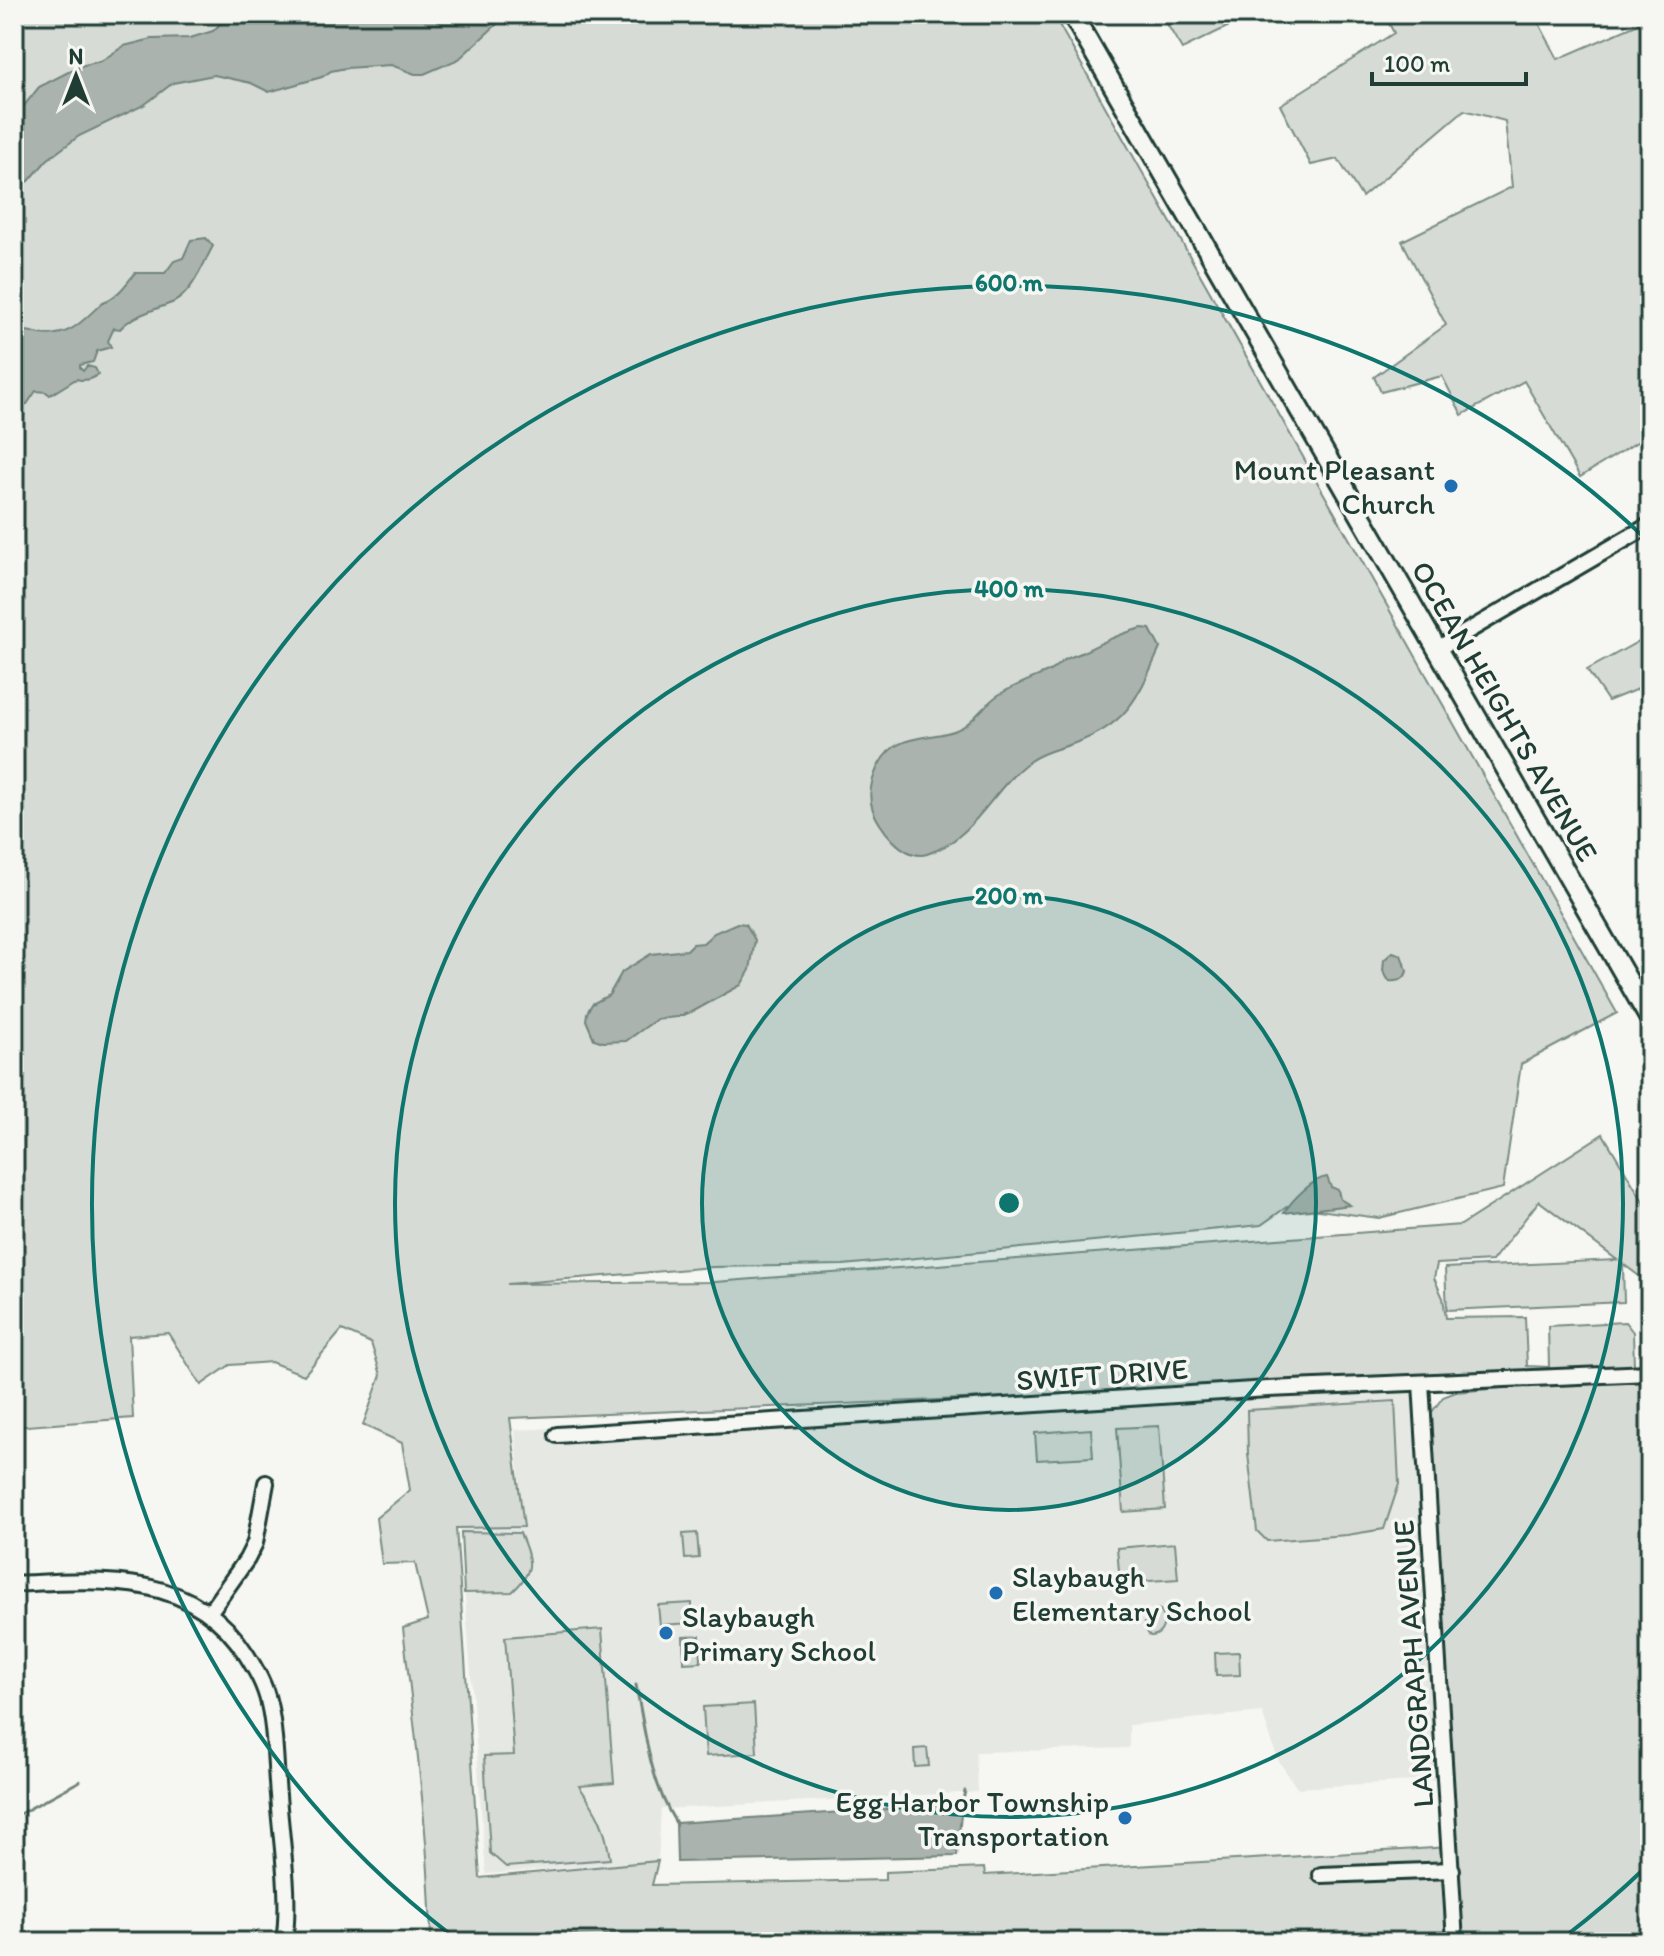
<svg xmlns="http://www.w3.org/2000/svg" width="1664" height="1956" viewBox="0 0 1664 1956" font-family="Itim,sans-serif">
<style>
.built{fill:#e6e8e4}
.green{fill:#d6dbd6;stroke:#7a8c85;stroke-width:2}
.water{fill:#aab3ae;stroke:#72847d;stroke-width:2}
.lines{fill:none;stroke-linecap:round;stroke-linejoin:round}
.stream{stroke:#72847d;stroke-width:3}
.minor-casing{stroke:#1f3d34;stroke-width:20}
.major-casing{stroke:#1f3d34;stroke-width:24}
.minor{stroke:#f6f6f2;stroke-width:14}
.major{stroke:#f6f6f2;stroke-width:18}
.ring{fill:none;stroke:#0f766e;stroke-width:4}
.poi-dot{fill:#1f6fb2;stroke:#f6f6f2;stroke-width:3}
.labels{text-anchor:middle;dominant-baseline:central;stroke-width:7;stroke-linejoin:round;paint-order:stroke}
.poi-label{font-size:30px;fill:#1f3d34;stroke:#f6f6f2;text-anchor:end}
.street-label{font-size:30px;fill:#1f3d34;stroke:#f6f6f2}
.centre{fill:#0f766e;stroke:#f6f6f2;stroke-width:4}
.ring-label{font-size:24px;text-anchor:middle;font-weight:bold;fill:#0f766e;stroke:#f6f6f2;stroke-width:7;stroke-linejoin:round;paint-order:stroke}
</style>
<rect width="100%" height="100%" fill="#f6f6f2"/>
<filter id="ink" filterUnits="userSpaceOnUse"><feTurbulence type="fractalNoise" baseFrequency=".0125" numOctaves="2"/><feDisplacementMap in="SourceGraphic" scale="16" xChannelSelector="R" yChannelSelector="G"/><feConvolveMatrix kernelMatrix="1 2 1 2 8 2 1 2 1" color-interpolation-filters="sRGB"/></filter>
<g filter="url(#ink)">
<polygon class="built" points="1421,1383 1446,1779 1297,1788 1278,1760 1262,1712 1129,1725 1129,1748 976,1752 978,1792 661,1809 658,1861 486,1874 460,1529 524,1527 515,1430"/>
<g class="green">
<path d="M14,14h1039l564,999 -96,51 -18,124 -124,30 -91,-12 -27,19 -418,40 -130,2 -206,17 208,-2 746,-57 142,-91 47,79v71l-27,-20 1,38 -177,8 -2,-42 172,-8 -78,-59 -47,60 -55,3 -3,14 9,20 3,20 79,-1 2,49 22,1 -1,-41 77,-4 8,10 1,33 11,-1 5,-28v31l-52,5 -1088,46 14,109 -68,1 24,350 178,-17 -6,24 233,-5v-8l99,-4 1,7 465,-28 -10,-279 -11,-152 14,-19 13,-5 194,-17v567h-906l-2,-3 -28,3h-98l-1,-8 -55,1 -1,-4 -61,8v3h-67c-2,-105 -16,-210 -28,-314l25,-8 -13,-57 -33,1 -6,-46 34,-28 -8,-47 -39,-18 18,-50 -10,-32 -29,-13 -38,45 -33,-13 -41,3 -29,20 -33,-52 -39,3 4,82 -119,9z"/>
<polygon points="1161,14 1254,14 1182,49"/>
<polygon points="1384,14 1534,14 1558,59 1650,19 1650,434 1580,477 1524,381 1462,415 1442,376 1381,392 1374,377 1446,325 1402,241 1512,187 1505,121 1464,110 1362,197 1338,159 1311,165 1280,105 1394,33"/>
<polygon points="1650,635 1650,684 1608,701 1587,670"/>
<polygon points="1395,1401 1399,1484 1384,1529 1347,1535 1267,1541 1257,1531 1248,1454 1247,1410"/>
<polygon points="1159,1426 1165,1509 1123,1512 1117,1428"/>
<polygon points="1091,1429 1093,1457 1037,1460 1035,1433"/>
<path d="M461,1532l59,1c11,28 16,37 -8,59l-48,1z"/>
<polygon points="697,1533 699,1558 685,1559 683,1534"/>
<polygon points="1175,1543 1178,1579 1120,1583 1117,1548"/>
<polygon points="692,1603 692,1623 660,1625 658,1605"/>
<path d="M1155,1609l5,1 5,9c-2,9 -4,17 -15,17l-6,-9 2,-8z"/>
<path d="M602,1629l12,154 -35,3c19,27 26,40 31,73l-104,8 -16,-14 -6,-97 30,-1 -9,-118z"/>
<polygon points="700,1636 701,1662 684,1663 683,1637"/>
<polygon points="1239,1652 1240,1675 1216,1676 1215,1653"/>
<polygon points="754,1704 757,1753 706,1756 703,1707"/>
<polygon points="927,1748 929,1766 915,1767 914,1749"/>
</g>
<g class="water">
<polygon points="303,14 508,14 459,59 424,74 415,74 391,65 346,68 331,71 322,77 269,92 251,83 214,75 173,83 144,105 79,136 47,160 29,181 14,185 14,118 39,87 80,66 101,61 124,46 152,39 190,38 213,31 222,22"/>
<path d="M206,238l7,8c-10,18 -20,46 -39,56 -17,7 -43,14 -54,27l-6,-1 -6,13 3,6 -14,4 -4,11 -13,3v3l3,3 4,-5 8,2 3,6c-5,6 -15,7 -22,5l-26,16 -4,-3 -10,-1 -9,13 -5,1 3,9 -11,11 1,-92c8,-4 16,-1 25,1 30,5 44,-15 63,-32 14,-4 23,-18 32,-29h30l9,-12 9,-3 8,-18z"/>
<path d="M1142,628l8,1 10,19c-22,49 -32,76 -85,95 -16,6 -31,8 -45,18 -38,27 -55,78 -103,93 -23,7 -50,-28 -55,-47 -6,-19 6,-49 22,-60 20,-13 51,-9 70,-21 13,-8 22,-24 36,-32 15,-9 34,-16 50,-23 5,-3 9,-8 14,-11 5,-3 11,-4 17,-7 20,-10 40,-20 61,-25z"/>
<polygon points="737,923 746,924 755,940 750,970 741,985 694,1011 677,1017 657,1019 626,1041 603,1042 594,1039 586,1020 587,1013 592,1004 609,995 622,972 651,954 687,950 693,944 703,943 714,933"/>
<path d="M1393,952l8,3 6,16c-2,9 -9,11 -18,10l-6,-10 1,-11z"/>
<path d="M1327,1177l4,10 7,3 2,9 10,6 -66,8c7,-12 29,-35 43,-36z"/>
<polygon points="962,1804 957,1856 677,1862 676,1823"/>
</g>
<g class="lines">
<g class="stream">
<path d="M636,1685c9,47 14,97 40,138"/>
<polyline points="962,1804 965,1791"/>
<polyline points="14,1817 80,1781"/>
</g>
<g class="minor-casing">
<g id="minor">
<polyline points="1437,649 1650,525"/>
<polyline points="1421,1383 1455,1942"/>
<polyline points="557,1435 1268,1389 1650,1373"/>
<path d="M14,1584c86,-5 180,-13 232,70 10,16 19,31 23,50 7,29 6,61 9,91 3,46 13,102 6,147"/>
<polyline points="209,1613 247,1559 255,1543 266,1483"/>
<polyline points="1321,1875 1452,1870"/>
</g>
</g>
<g class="major-casing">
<polyline id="major" points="1072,14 1650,1019"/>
</g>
<use href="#minor" class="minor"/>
<use href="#major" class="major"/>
</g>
</g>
<circle cx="1009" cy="1203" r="307" fill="#0f766e" fill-opacity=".12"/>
<g class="ring">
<circle cx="1009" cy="1203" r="307"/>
<circle cx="1009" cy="1203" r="614"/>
<path d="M1648 1865A920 920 0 0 1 1563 1938M455 1938A920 920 0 1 1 1648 541"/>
</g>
<g class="poi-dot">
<circle cx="1451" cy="486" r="8"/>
<circle cx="996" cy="1593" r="8"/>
<circle cx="666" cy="1633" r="8"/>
<circle cx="1125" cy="1818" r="8"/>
</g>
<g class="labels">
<g class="poi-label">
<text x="1435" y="469">Mount Pleasant<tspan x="1435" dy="34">Church</tspan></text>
<text x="1012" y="1576" text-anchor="start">Slaybaugh<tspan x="1012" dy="34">Elementary School</tspan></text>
<text x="682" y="1616" text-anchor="start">Slaybaugh<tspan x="682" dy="34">Primary School</tspan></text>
<text x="1109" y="1801">Egg Harbor Township<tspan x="1109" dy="34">Transportation</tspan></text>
</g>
<g class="street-label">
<text transform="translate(1505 711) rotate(60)">OCEAN HEIGHTS AVENUE</text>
<text transform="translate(1102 1374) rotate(-4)">SWIFT DRIVE</text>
<text transform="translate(1413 1664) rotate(-94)">LANDGRAPH AVENUE</text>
</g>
</g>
<circle cx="1009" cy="1203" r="12" class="centre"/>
<g class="ring-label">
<text x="1009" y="291">600 m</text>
<text x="1009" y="597">400 m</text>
<text x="1009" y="904">200 m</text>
</g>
<rect width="1664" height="1956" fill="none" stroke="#f6f6f2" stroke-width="48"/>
<rect x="24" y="24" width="1616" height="1908" fill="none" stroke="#1f3d34" stroke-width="3" filter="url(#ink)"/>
<g transform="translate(76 76)" stroke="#f6f6f2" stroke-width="6" paint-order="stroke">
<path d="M0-6L14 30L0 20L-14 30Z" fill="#1f3d34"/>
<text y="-12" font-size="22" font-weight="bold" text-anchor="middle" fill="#1f3d34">N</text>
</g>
<path d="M1372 72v12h154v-12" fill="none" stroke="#1f3d34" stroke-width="4"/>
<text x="1384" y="72" font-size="24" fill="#1f3d34" stroke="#f6f6f2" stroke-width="6" paint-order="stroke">100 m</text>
</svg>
